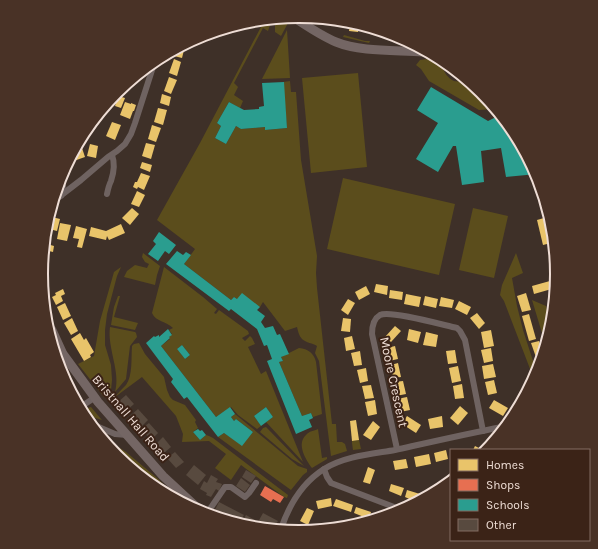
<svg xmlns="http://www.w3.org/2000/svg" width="598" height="549" viewBox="0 0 598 549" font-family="Karla,sans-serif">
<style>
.green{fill:#5b4d1c;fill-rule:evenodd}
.homes{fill:#e9c46a}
.shops{fill:#e76f51}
.schools{fill:#2a9d8f}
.building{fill:#584a3f}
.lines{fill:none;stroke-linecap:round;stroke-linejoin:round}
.street{stroke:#6f6361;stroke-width:6}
.secondary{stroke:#746664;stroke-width:9}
.labels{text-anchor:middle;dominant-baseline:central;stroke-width:4;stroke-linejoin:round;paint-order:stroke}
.street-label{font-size:13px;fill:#eeddd5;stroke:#3b2317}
.rim{fill:none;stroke:#eeddd5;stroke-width:2}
</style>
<rect width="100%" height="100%" fill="#3e3028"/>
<g class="green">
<polygon points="283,19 288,23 281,36 275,32 275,25 278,20"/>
<path d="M271,22l-3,9 -5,-3 -29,55 4,4 -4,8 9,6 -3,7 -11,-6 -12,21 4,3 -6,12 11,6 10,-18 5,3 24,-2v3l22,-2 -4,-46 7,-1 1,11h5l5,68 16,96 -1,17 1,15 15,136h4l1,18h5l3,2 2,7 -16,5 -12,-95 -4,-8 2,-7c-4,-3 -11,-3 -15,-7 -3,-3 -4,-8 -5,-12l-12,4 -22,-29 -3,5 -23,-8 -3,-2 -3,3 -47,-36 11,-15 -38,-29 43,-77 63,-120z"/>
<polygon points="287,30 290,78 262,79"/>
<polygon points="344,35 365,41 370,41 369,43 343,37"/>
<path d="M427,59c18,1 13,13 25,21 5,3 10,0 15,2 2,1 4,3 6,4 11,7 13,12 21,23l-15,1 -50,-29 -8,-12 -5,-4 4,-5z"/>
<polygon points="358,73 367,167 311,173 302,78"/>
<polygon points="343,178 455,204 439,275 327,249"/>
<polygon points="473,208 508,216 494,278 459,270"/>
<polygon points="143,253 160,266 157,275 155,285 124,277 127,271 135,265 147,268 149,264 145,262 142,257"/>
<polygon points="516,253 523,273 512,278 517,306 523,330 534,364 540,362 538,373 532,374 504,301 500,295 502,285"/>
<polygon points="121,267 117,276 107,314 105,330 105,345 111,365 112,380 111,390 104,397 78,364 94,356 100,321 114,272"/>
<path d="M164,267l39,30 14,12 -3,4 2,1 3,-4 29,21 1,3 -7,4 3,3 5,-5 2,2 3,6 -7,3 13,27 5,-3 37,91 -37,-40 7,-5 -7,-10 -12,9 7,10 -4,3 -19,-14 -7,-8 -15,10 -55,-71 9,-7 -1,-2 3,-3 -3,-4 4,-2c-7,-7 -17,-6 -21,-15zM182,345l8,10 -5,4 -8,-10z"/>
<polygon points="118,296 120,296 114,317 138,323 135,330 111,325 114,307"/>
<path d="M532,300l14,6c4,14 4,14 -4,27z"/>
<path d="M110,327l25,5 1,1 1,4 -7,9 -4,33 -11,13c6,-20 -8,-44 -5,-65z"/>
<path d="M139,343l6,11 19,23 3,13 3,7 3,3 12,5 11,15 -1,2 3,6 -5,4 7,8 6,-5 3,1 4,2 75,57 -1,3 -3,-1 -43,-32 -10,15 -16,-12 11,-14 -17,-13 -27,1 1,-8 -7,-18 -34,-39 -27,20c3,-4 7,-8 11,-12 7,-10 5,-27 6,-39l2,-2z"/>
<path d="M299,348c9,1 15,5 17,14l6,52 -9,3 -2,-4 -9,3 -23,-54 4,-1 -2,-4z"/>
<path d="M91,407l10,12 1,1 -13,-4c-3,-4 -4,-8 2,-9z"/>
<polygon points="235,414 298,466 307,469 307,472 303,475 291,490 218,437 224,433 242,445 253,432 236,419 234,421 231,417"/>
<polygon points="266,427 304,466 292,459 260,432 263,428"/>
<path d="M318,429l4,29 5,-1v2l-15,9c-6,-8 -16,-24 -6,-33 3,-4 8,-4 12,-6z"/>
<polygon points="103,437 126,452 157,478 177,498 153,482 142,472 115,455"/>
<polygon points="359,440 361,449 353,450 352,443 352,441"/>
</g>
<g class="homes">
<polygon points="350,26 359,28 358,32 349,31"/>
<polygon points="185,46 182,58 174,56 175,52"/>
<polygon points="174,59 181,62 177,76 169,73"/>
<polygon points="169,77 177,80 171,94 164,91"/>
<polygon points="162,94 171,97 169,106 160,103"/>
<polygon points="113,96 115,96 112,107 107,106"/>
<polygon points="118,96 125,98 121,108 115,106"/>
<polygon points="125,102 131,104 131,103 136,105 134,111 133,111 130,119 120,115"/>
<polygon points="158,108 167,110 163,125 154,122"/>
<polygon points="112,122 121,125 115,140 106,136"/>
<polygon points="152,125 161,128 156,142 148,139"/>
<polygon points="146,143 155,145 151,159 142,156"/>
<polygon points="90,144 98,146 96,158 87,156"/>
<polygon points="82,148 85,157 68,163 78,149"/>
<polygon points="142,162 152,165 150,172 140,168"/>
<polygon points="141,173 150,176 144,190 138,187 137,189 133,187 135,182 137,182"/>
<polygon points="137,191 145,195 139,207 131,204"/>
<polygon points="132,208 139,214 130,225 122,218"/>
<polygon points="52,217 60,219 57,231 49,229"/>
<polygon points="544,218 551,243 543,245 537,220"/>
<polygon points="60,223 71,225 67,241 57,239"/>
<polygon points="121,224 125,233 109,240 107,236 106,240 89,236 91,227 106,231"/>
<polygon points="76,226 87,229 82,248 77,247 79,239 73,238"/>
<polygon points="47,244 54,246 53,252 45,250"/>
<polygon points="42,267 49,269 47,281 42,280 41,274"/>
<polygon points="557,279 555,288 534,294 532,286"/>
<polygon points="376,284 388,286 387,295 374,292"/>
<polygon points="366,286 370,294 359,300 355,292"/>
<polygon points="63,289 65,294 61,296 63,301 56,305 52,297 56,295 55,293"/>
<polygon points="390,290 403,292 402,300 389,298"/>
<polygon points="526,293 531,310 522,312 517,296"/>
<polygon points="406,294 421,297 419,307 404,304"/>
<polygon points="425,296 438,299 436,308 423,305"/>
<polygon points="441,297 454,300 452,308 439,306"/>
<polygon points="348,299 355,303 348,315 341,310"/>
<polygon points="459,301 471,307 467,315 455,309"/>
<polygon points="65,303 71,316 63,320 57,307"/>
<polygon points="477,313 485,323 479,329 470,318"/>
<polygon points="529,314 536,339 529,341 522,316"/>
<polygon points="72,318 78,331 71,335 64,323"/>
<polygon points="343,318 351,319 350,332 341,331"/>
<polygon points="395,326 401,331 391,342 385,337"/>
<polygon points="409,329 421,332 418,343 407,340"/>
<polygon points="491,330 494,346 484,348 481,332"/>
<polygon points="426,332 438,335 436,347 423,345"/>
<polygon points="80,333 84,340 86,338 94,352 90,355 91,357 84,361 71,339"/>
<polygon points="352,336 355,349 346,351 344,338"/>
<polygon points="539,341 542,350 541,359 537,360 531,343"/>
<polygon points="395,346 398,359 389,361 387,348"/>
<polygon points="491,348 493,361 484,363 481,350"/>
<polygon points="455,350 457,363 448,364 446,351"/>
<polygon points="360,351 362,365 354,366 351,353"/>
<polygon points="398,363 401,377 393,378 391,365"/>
<polygon points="493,364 496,377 484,379 482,366"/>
<polygon points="458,366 461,381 452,383 449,368"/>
<polygon points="366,368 368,381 360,383 357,370"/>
<polygon points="494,380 497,393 488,395 485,382"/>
<polygon points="403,381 406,394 396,396 394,382"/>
<polygon points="462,384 464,398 455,399 453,386"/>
<polygon points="371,385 374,398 365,399 362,386"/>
<polygon points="407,397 410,410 400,412 397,399"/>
<polygon points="375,400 377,414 368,416 365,402"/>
<polygon points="494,400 508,408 503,416 489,408"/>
<polygon points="460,406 468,413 458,425 450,418"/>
<polygon points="407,416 421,425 416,433 402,424"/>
<polygon points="442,416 443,427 430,429 428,419"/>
<polygon points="356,420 359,440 352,441 350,421"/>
<polygon points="373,421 380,427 371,440 363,435"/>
<polygon points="475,446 483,450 473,450"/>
<polygon points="446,450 448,459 436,462 434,453"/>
<polygon points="429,454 431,464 416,467 414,457"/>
<polygon points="406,459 408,468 395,470 393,461"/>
<polygon points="368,467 375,470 370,484 363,482"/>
<polygon points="391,484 404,488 401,496 389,491"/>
<polygon points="407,490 420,494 418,500 416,502 405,497"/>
<polygon points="331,498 332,506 318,509 316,501"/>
<polygon points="336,499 353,505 351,512 333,506"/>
<polygon points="356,507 371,512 369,519 354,513"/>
<polygon points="307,508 314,511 308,525 300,521"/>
<polygon points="375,513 383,516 373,518"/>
<polygon points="301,529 302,532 299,533 294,532"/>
</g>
<polygon class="shops" points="265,486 284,497 280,503 273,499 271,502 260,495"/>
<g class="schools">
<polygon points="284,82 287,128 265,130 265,127 241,129 236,126 226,144 215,138 221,126 217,123 229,102 244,110 259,109 259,107 264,106 262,83"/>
<polygon points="431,87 488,121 498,116 537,174 506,177 501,148 481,151 484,182 462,185 456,146 453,146 438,172 416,159 438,123 417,110"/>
<polygon points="159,232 176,245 169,254 165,251 158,261 148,254 156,244 153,241"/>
<polygon points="177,251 183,255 186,252 191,255 184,264 231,300 234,297 237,299 242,293 260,307 257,310 265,316 261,322 265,328 273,326 277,335 280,334 289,354 281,357 283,361 279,362 302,416 311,413 313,418 309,420 312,427 296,434 267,361 272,359 267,345 264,346 257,329 231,309 229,311 166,264"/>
<polygon points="168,329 172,335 169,337 170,338 161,346 216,417 230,407 235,414 231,417 234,421 236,419 253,432 242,446 224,433 218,437 187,397 184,399 171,382 173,379 146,343 154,336 155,337 159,335 159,337"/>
<polygon points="182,345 190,355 185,359 177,349"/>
<polygon points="266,407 273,417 261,426 254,416"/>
<polygon points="198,429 200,431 202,430 206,435 200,440 193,432"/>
</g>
<g class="building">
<polygon points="126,395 134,404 126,411 118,402"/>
<polygon points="138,409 148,420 140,428 130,416"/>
<polygon points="149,423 158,433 151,440 141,429"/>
<polygon points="163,437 171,447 164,453 156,444"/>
<polygon points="175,452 184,462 176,468 167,458"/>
<polygon points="194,465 206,475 198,485 186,475"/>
<polygon points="246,470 256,476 251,483 242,477"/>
<polygon points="211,475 218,479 216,482 222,484 219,491 216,489 211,497 206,495 207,493 200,489 204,481 207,483"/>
<polygon points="241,478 250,485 245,492 236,486"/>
<polygon points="219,502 244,515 240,521 228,519 214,512"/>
<polygon points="263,513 278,521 274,528 242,522 246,515 258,522"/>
</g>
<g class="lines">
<g class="street">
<polyline points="124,86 126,87"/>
<path d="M107,194c1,-5 2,-9 4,-13 3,-9 4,-18 1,-26"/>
<polyline points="61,196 57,191 63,186"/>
<polyline points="55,200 81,180 108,157 117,151 125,144 131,134 135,123 153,67"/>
<polyline points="82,406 94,398"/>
<polyline points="94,425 115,434 127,435"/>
<path d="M397,449l-25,-115c0,-7 1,-15 8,-19 10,-5 63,10 77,13l3,3 5,9 18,91"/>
<polyline points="324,469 327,477 331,483 402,510"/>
<polyline points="206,514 212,506 225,487 231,487 245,497 249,493 256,483"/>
<path d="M281,529c8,-24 21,-46 43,-60 21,-13 48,-15 71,-19 36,-8 71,-16 107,-23"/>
</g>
<g class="secondary">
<path d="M293,17c14,9 28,19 43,25 24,10 60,8 87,10"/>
<polyline points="52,330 63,354 98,402 163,476 204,514"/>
</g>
</g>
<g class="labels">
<g class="street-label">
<text transform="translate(394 382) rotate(78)">Moore Crescent</text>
<text transform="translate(131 418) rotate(49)">Bristnall Hall Road</text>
</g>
</g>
<path d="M0 0H598V549H0ZM48 274a251 251 0 1 1 502 0a251 251 0 1 1-502 0Z" fill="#493226" fill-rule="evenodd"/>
<path class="rim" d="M48 274a251 251 0 1 1 502 0a251 251 0 1 1-502 0Z"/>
<rect x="450" y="449" width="140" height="92" fill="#3b2317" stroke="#836d63"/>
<rect x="458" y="459" width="20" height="12" fill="#e9c46a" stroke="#836d63"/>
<text x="486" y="469" font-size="12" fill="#eeddd5">Homes</text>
<rect x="458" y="479" width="20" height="12" fill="#e76f51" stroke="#836d63"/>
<text x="486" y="489" font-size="12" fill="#eeddd5">Shops</text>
<rect x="458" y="499" width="20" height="12" fill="#2a9d8f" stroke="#836d63"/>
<text x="486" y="509" font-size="12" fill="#eeddd5">Schools</text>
<rect x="458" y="519" width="20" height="12" fill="#584a3f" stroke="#836d63"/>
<text x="486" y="529" font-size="12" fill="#eeddd5">Other</text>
</svg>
